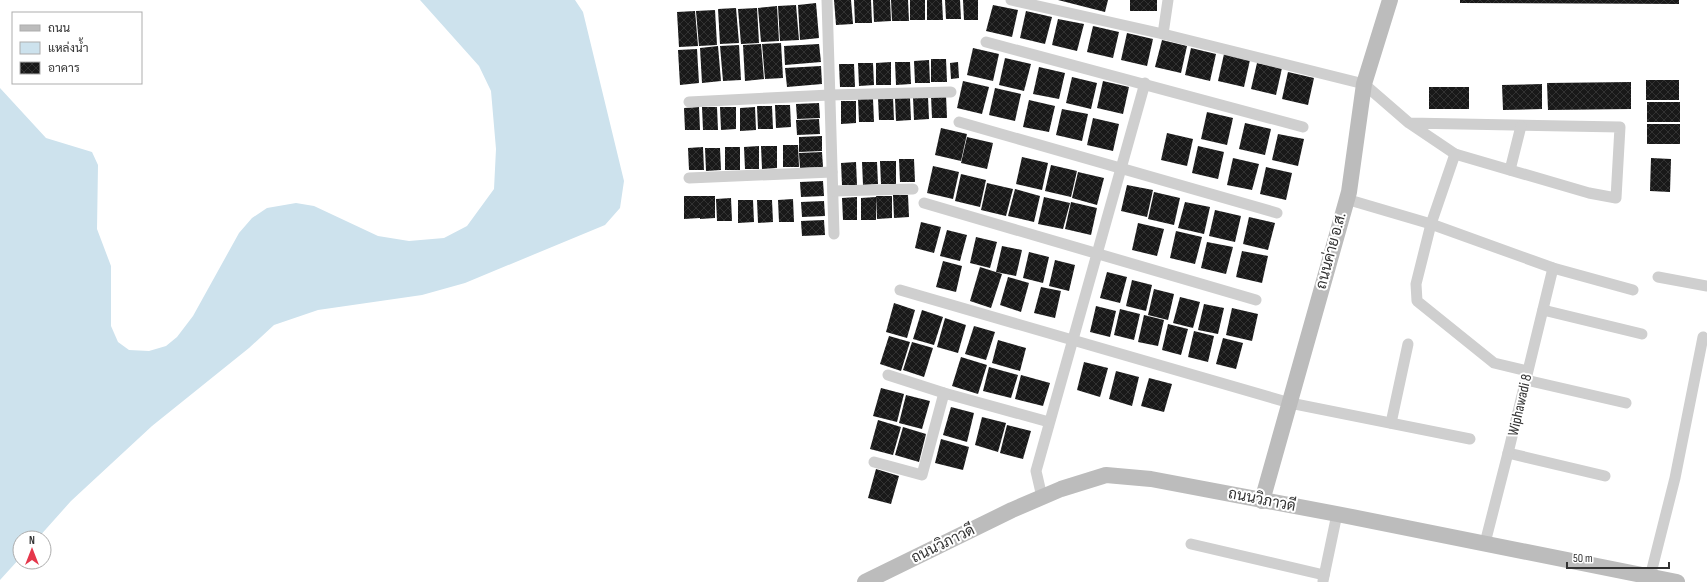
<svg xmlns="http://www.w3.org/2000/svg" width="1707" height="582" viewBox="0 0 1707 582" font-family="'Sofia Sans Condensed',Sarabun,sans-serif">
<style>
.water{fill:#cde2ed}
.building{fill:url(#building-cross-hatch)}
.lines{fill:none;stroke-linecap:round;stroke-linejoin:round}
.street{stroke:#cfcfcf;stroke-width:11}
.secondary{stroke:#bcbcbc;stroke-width:16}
.labels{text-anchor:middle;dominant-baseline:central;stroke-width:4;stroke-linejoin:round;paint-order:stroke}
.street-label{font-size:15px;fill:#323232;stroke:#fff}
</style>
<defs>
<pattern id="building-cross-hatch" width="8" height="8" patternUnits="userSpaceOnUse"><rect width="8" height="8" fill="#191919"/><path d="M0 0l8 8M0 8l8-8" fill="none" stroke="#323232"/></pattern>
</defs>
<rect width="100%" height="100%" fill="#fff"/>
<polygon class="water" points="420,0 575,0 583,12 624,181 620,208 605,225 465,283 422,295 318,310 274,325 249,348 152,426 71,501 38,538 20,538 20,558 0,580 0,88 46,138 92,152 98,165 97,229 111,266 111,326 118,342 129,350 149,351 166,346 177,337 193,316 239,233 252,218 267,208 296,203 314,206 378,236 409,241 444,238 467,226 494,189 496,149 491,91 479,66"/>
<g class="building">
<polygon points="834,0 851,0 853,24 836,25"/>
<polygon points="854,0 871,0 872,23 855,23"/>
<polygon points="873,0 890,0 891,21 874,22"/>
<polygon points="891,0 908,0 909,21 892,21"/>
<rect x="910" y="0" width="15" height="20"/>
<polygon points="927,0 942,0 943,20 927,20"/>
<polygon points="945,0 960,0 961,19 946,19"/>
<polygon points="963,0 978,0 978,20 964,20"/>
<polygon points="1058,0 1108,0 1105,12"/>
<rect x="1130" y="0" width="27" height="11"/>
<polygon points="1460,0 1679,0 1679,4 1460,3"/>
<polygon points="816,3 819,38 800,40 798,5"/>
<polygon points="796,5 799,40 780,41 778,6"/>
<polygon points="993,5 1018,10 1012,37 986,31"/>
<polygon points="777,6 779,41 761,42 758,8"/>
<polygon points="736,8 739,43 720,44 718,9"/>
<polygon points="757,8 759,43 741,44 738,9"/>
<polygon points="715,10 717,45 699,46 696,11"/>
<polygon points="695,11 698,46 679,47 677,12"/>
<polygon points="1026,11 1052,17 1045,44 1020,38"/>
<polygon points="1058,19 1084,24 1077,51 1052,45"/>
<polygon points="1093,26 1119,32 1113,58 1087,52"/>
<polygon points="1127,33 1153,39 1147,66 1121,60"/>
<polygon points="1162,40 1187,46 1181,73 1155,67"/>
<polygon points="781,43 783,78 765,79 762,44"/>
<polygon points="761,44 764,79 745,81 743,45"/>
<polygon points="819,44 821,62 785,65 784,46"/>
<polygon points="739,45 741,80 723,81 720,46"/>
<polygon points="718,46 721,81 702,83 700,48"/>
<polygon points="973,48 999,54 993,81 967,75"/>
<polygon points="1191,48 1216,54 1210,81 1185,75"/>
<polygon points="697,49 699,83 680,85 678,50"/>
<polygon points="1224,54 1250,60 1244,87 1218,81"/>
<polygon points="1005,58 1031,64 1024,91 999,85"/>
<polygon points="931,59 946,59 947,82 931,82"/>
<polygon points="929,60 930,83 915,83 914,61"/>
<polygon points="891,62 891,85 876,85 876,63"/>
<polygon points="895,62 910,62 911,84 896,85"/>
<polygon points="958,62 959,78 951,79 950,63"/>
<polygon points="858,63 873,63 874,85 859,86"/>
<polygon points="1257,63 1282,68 1276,95 1251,89"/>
<polygon points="839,64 854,64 855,87 840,87"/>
<polygon points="821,66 822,84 787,87 785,68"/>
<polygon points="1039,67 1065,73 1059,99 1033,94"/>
<polygon points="1288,72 1314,78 1308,105 1282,99"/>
<polygon points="1072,77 1097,83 1091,109 1066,103"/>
<rect x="1646" y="80" width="33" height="20"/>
<polygon points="963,81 989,87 982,114 957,108"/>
<polygon points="1103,81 1129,87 1123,114 1097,108"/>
<polygon points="1631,82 1631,109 1548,110 1547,83"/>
<polygon points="1542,84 1542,109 1503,110 1502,85"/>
<rect x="1429" y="87" width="40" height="22"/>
<polygon points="995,88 1021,94 1015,121 989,115"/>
<polygon points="946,95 947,118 932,118 931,96"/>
<polygon points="893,97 894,120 879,120 878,98"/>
<polygon points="913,97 928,97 929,119 914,120"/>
<polygon points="895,98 910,98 911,120 896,121"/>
<polygon points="858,99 873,99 874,122 859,122"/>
<polygon points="1029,100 1055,106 1049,132 1023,127"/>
<polygon points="841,101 856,101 856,123 841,124"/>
<rect x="1647" y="102" width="33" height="20"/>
<polygon points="819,103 820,118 797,119 796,104"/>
<polygon points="775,105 790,105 791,127 776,128"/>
<polygon points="757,106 772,106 773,129 758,129"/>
<polygon points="699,107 700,130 685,130 684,108"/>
<polygon points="702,107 717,107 718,130 703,130"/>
<polygon points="720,107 736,107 736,129 721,130"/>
<polygon points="755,107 756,130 740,131 740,108"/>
<polygon points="1062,109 1088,114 1082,141 1056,135"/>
<polygon points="1207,112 1233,118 1227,145 1201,139"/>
<polygon points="1093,118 1119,124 1113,151 1087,145"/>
<polygon points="819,119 820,134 797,135 796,120"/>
<polygon points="1245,123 1271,129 1265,155 1239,149"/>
<rect x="1647" y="124" width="33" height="20"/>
<polygon points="941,128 967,134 961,161 935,155"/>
<polygon points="1167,133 1193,139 1187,166 1161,160"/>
<polygon points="1278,134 1304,139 1298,166 1272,160"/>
<polygon points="822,136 822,151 799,152 799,137"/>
<polygon points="967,137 993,143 987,169 961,163"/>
<polygon points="783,145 798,145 799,167 783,167"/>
<polygon points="759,146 759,169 745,169 744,147"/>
<polygon points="761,146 777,146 777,168 762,169"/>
<polygon points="1198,146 1224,152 1218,179 1192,173"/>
<polygon points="703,147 704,170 689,170 688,148"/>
<rect x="725" y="147" width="15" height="23"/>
<polygon points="705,148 720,148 721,170 706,171"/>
<polygon points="822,152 823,167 800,168 799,153"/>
<polygon points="1022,157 1048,163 1042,190 1016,184"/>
<polygon points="1233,158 1259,164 1252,190 1227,185"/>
<polygon points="1651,158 1671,159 1670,192 1650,191"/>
<polygon points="899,159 914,159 915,182 900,182"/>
<polygon points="880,161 896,161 896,184 881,184"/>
<polygon points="856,162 857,185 842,185 841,163"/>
<polygon points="862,162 877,162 878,184 863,185"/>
<polygon points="1051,165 1077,171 1071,197 1045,191"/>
<polygon points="933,166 959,172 953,199 927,193"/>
<polygon points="1266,167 1292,173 1286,200 1260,194"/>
<polygon points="1078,172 1104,178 1097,205 1072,198"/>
<polygon points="961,174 986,180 980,207 955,201"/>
<polygon points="823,181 824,196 801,197 800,182"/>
<polygon points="987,183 1013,189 1006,216 981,210"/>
<polygon points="1127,185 1153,190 1147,217 1121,211"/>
<polygon points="1015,189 1040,196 1034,222 1008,216"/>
<polygon points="1154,192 1180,198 1174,225 1148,219"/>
<polygon points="893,195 908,195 909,217 894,218"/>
<polygon points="684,196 715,196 715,218 700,219 700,210 700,218 684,219"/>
<polygon points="876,196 892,196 892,218 877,219"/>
<polygon points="857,197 857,220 843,220 842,198"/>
<polygon points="876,197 876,220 861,220 861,198"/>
<polygon points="1044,197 1070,203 1063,229 1038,224"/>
<polygon points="731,198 732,221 717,221 716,199"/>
<polygon points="793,199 794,222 779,222 778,200"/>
<polygon points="738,200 753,200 754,222 738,223"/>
<polygon points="757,200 772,200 773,222 758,223"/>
<polygon points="824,201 825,216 802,217 801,202"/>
<polygon points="1071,202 1097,208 1091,235 1065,229"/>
<polygon points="1185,202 1210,207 1204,234 1178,228"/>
<polygon points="1215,210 1241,216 1235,242 1209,236"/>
<polygon points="1249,217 1275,223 1268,250 1243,244"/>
<polygon points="824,220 825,235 802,236 801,221"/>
<polygon points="921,222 941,227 934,253 915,248"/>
<polygon points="1138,223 1164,229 1157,256 1132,250"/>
<polygon points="947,230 967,235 960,261 940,256"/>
<polygon points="1176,231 1202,237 1195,264 1170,258"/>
<polygon points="976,237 997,242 990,268 970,263"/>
<polygon points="1207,242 1233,247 1226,274 1201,268"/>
<polygon points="1002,246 1022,250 1016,276 996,272"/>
<polygon points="1242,251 1268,256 1262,283 1236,277"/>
<polygon points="1029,252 1049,257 1043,283 1023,278"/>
<polygon points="1055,260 1075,265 1069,291 1049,286"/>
<polygon points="943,261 962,266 956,292 936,287"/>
<polygon points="980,267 1002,274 991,308 970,301"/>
<polygon points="1107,272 1127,277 1120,303 1100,298"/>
<polygon points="1008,277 1029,283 1021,312 1000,305"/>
<polygon points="1132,280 1152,285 1146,311 1126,306"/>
<polygon points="1041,287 1061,291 1055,318 1034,313"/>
<polygon points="1154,289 1174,294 1168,320 1148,315"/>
<polygon points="1180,297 1200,302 1193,328 1173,323"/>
<polygon points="894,303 915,310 907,338 886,332"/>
<polygon points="1204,304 1224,308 1218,334 1198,330"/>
<polygon points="1096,306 1116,311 1110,337 1090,332"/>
<polygon points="1232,308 1258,314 1252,341 1226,335"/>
<polygon points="1120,309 1140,314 1134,340 1114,335"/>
<polygon points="922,310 943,317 934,345 913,339"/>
<polygon points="1144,315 1164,320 1158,346 1138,342"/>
<polygon points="945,318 966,325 958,353 937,347"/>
<polygon points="1168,324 1188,329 1181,355 1162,350"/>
<polygon points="974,326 995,332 986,360 965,354"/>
<polygon points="1194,331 1214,336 1208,362 1188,357"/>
<polygon points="889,336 910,342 901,371 880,364"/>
<polygon points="1223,338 1243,343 1236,369 1216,364"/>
<polygon points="998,340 1026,348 1020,371 992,363"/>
<polygon points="912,342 933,348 924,377 903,370"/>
<polygon points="961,357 987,365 978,394 952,386"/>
<polygon points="1084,362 1108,368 1100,397 1077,390"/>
<polygon points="989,367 1018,375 1011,398 983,391"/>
<polygon points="1116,371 1139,377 1132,406 1109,399"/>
<polygon points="1021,375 1050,383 1043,406 1015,399"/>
<polygon points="1149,378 1172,384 1164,412 1141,406"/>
<polygon points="881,388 904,394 897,422 873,416"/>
<polygon points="906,395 930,401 922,429 899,423"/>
<polygon points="951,407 974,413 967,442 943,435"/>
<polygon points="982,417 1006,423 998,452 975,445"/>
<polygon points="878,420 901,427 893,455 870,449"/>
<polygon points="1007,425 1031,431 1023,459 1000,453"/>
<polygon points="903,427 926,434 919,462 895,455"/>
<polygon points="941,439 969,447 963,470 935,463"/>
<polygon points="876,469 899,476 891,504 868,498"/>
</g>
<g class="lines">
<g class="street">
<polyline points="827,0 834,234"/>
<polyline points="1011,0 1163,34 1364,84 1409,123 1455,154 1589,193 1616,198 1620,127 1409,123"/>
<polyline points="1163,34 1168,0"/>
<polyline points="986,42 1303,127"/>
<polyline points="689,102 830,95 951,92"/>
<polyline points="959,122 1277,213"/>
<polyline points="1455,154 1431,224 1416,284 1417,301 1494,363 1527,371"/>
<polyline points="1510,170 1521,126"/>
<polyline points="689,178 832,172"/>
<polyline points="833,191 913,189"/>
<polyline points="1346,199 1431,224 1553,268 1633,290"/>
<polyline points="924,203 1256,300"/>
<polyline points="1658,277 1707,286"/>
<polyline points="900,290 1290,403 1470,439"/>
<polyline points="1543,310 1642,334"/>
<polyline points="888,375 944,393 1049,422"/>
<polyline points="1526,380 1626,403"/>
<polyline points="1391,423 1408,344"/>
<polyline points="1508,453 1605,476"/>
<polyline points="874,462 922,475 944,393"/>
<polyline points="1042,497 1036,471 1145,83"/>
<polyline points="1485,543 1508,453 1553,268"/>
<polyline points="1191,544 1324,575"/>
<polyline points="1650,577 1675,478 1703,337"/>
<polyline points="1323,581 1337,514"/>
</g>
<g class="secondary">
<polyline points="1262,501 1349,192 1364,84 1390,0"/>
<polyline points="865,582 1012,510 1061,489 1106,475 1151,479 1337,514 1677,582"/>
</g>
</g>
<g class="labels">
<g class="street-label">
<text transform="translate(1331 251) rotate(-75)">ถนนค่าย อ.ส.</text>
<text transform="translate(1520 405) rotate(-77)">Wiphawadi 8</text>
<text transform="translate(1262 500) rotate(11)">ถนนวิภาวดี</text>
<text transform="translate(943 544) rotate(-26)">ถนนวิภาวดี</text>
</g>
</g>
<rect x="12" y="12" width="130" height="72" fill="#ffffff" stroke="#adadad"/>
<rect x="20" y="25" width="20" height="6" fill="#bcbcbc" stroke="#adadad"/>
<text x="48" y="32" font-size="12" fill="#323232">ถนน</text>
<rect x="20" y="42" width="20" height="12" fill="#cde2ed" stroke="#adadad"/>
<text x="48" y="52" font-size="12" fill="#323232">แหล่งน้ำ</text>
<rect x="20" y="62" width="20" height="12" fill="url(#building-cross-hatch)" stroke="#adadad"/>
<text x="48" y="72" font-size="12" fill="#323232">อาคาร</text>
<g transform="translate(32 550)"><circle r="19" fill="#ffffff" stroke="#adadad"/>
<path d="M0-3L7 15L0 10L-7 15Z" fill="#e5374b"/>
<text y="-6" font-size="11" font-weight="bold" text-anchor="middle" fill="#323232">N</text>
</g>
<path d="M1567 562v6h102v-6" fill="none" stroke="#323232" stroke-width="2"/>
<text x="1573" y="562" font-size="12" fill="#323232" stroke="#ffffff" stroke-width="3" paint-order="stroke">50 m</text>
</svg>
